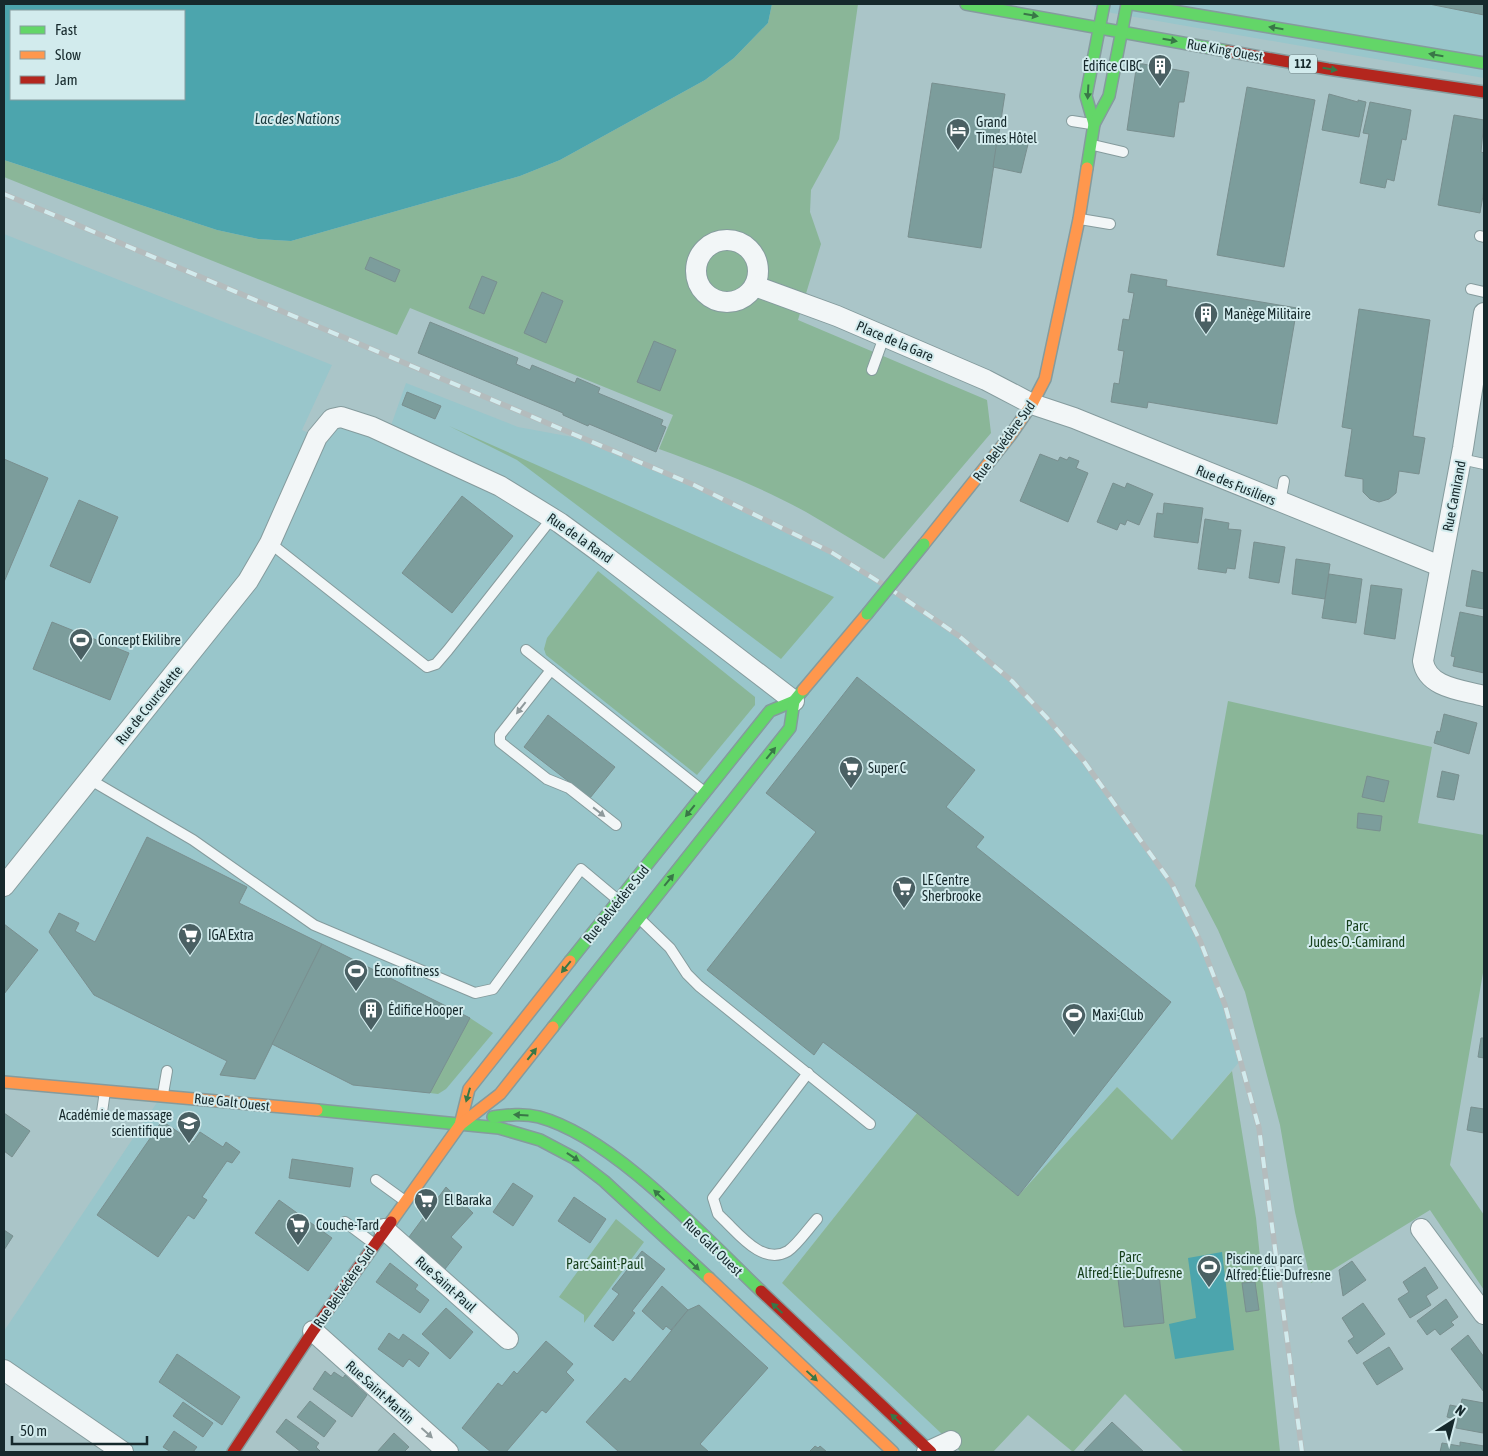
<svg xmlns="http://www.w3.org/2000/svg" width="1488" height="1456" viewBox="0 0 1488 1456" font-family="'Asap Condensed',sans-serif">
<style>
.built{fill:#99c6cb}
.green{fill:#8ab698}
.water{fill:#4ca5ad;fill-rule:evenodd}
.building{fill:#7c9d9c;stroke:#798f8f}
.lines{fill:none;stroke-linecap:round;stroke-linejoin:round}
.lane-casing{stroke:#859b9d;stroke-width:12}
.street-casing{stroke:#859b9d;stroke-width:22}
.fast-casing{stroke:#859b9d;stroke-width:14}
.slow-casing{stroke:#859b9d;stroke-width:14}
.jam-casing{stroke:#859b9d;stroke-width:14}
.lane{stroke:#f2f6f7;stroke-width:10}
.street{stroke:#f2f6f7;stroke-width:20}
.fast{stroke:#63d668;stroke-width:11}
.slow{stroke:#ff974d;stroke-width:11}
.jam{stroke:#b3261e;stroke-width:11}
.rail-casing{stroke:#b4bcbd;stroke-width:5.5}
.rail{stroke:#d2ebed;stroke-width:4;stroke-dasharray:11;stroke-linecap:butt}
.fast-bridge-casing{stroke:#859b9d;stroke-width:14;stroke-linecap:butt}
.fast-bridge{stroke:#63d668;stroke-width:11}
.oneway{fill:#397747}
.oneway2{fill:#8f9a9c}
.labels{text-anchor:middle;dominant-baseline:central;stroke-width:4;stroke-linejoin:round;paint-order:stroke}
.shield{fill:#d2ebed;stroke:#4e6366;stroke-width:1}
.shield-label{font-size:12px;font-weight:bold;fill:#16292c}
.street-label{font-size:14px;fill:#16292c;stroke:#d2ebed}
.poi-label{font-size:14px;fill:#16292c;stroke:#d2ebed;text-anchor:start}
.park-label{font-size:14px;fill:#153e19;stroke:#d2ebed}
.water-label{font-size:15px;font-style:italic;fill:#193a3e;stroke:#d2ebed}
</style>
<rect width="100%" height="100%" fill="#aac5c8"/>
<g class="built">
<polygon points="1088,4 1484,4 1484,78 1112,13"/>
<polygon points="4,234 332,365 302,430 317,437 332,419 388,434 406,383 518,427 583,439 778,524 859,568 959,636 1012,681 1083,760 1172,884 1201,943 1225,1005 1240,1061 1172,1140 1117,1087 1018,1196 917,1113 782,1283 951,1441 927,1452 448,1452 313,1331 233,1452 123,1452 4,1370 4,1331 162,1095 4,1082"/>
</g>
<g class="green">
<path d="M772,4h86l-19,135 -28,51 -1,22 11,32 -23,76 189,80 4,33 -107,126c-26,-16 -52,-32 -78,-47 -47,-26 -97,-45 -147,-63l14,-34 -263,-107 -13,27 -393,-158v-17l213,70 41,9 33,2 229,-65 40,-16 145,-80 29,-22 34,-35z"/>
<polygon points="449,426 834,597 781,659 517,460"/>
<polygon points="598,571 755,697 755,705 697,775 546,655 544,649 547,638"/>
<polygon points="1228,701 1432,747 1418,823 1484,835 1484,967 1450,1165 1484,1215 1484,1290 1430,1210 1311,1283 1295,1212 1280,1125 1245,992 1218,930 1195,886"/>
<polygon points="470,1018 493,1033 446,1089 438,1094 430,1093"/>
<polygon points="1232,1071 1256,1218 1280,1452 1184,1452 1125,1394 1073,1452 1028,1415 993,1452 961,1452 782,1283 917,1113 1018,1196 1117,1087 1172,1140"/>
<polygon points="616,1219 644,1242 584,1323 584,1315 559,1297"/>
</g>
<g class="water">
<path d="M4,4h768l-4,19 -34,35 -29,22 -145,80 -40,16 -229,65 -33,-2 -41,-9 -213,-70zM11,11h173v88h-173z"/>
<polygon points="1222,1252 1234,1350 1175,1359 1169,1324 1196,1318 1188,1258"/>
</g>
<g class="building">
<polygon points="1429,4 1484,4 1484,15"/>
<polygon points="1137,63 1189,72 1184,102 1179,102 1174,137 1127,130"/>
<polygon points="932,83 1005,94 981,248 908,237"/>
<polygon points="1247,87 1315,100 1284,267 1217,255"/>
<polygon points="1329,94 1358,102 1358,100 1366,102 1359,137 1322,130"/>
<polygon points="1370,102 1411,110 1406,140 1402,139 1394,181 1387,179 1385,188 1360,183 1369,134 1363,133"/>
<polygon points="1454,115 1484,120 1481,152 1484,153 1484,190 1480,213 1438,205"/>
<polygon points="998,134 1029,140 1021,173 993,167"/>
<polygon points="370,257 400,270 395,282 365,269"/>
<polygon points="1131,274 1167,280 1166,286 1297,308 1277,424 1148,402 1147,408 1111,402 1114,383 1119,384 1124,351 1118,350 1123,319 1129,320 1134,293 1128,292"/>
<polygon points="482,276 497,282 484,314 469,308"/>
<polygon points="542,292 563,301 546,343 524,333"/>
<polygon points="1359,309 1430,320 1413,436 1425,438 1419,474 1399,471 1396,493 1389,499 1379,502 1370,499 1363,492 1363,479 1345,476 1352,429 1342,427"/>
<polygon points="430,322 518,358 516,364 530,370 532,365 575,383 577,378 600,388 598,393 663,420 661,425 666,427 656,452 589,424 588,426 563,415 563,413 418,353"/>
<polygon points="654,341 676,350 660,391 637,382"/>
<polygon points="407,392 441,406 435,419 402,405"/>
<polygon points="1040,454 1058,461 1060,457 1067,460 1069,457 1079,461 1076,468 1088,473 1068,522 1020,501"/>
<polygon points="4,459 48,478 4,582"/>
<polygon points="1113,483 1125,488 1127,483 1153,494 1139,525 1127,520 1125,525 1120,523 1117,530 1097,522"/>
<polygon points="462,496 513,536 452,613 402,573"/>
<polygon points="79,500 118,517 90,583 50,566"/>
<polygon points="1164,503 1203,508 1198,543 1154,537 1157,513 1163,514"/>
<polygon points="1205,519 1229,523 1228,529 1241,530 1235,569 1227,568 1226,573 1198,569"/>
<polygon points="1254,542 1285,547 1279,583 1249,578"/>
<polygon points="1296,559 1330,564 1325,599 1292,594"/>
<polygon points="1472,570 1484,573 1484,609 1466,606"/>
<polygon points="1329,574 1362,579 1356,623 1322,618"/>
<polygon points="1371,585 1402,589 1395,639 1364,634"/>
<polygon points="1460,612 1484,617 1484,673 1453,666 1455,657 1451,656"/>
<polygon points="52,622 129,653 110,700 33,669"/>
<polygon points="857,677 975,770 946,807 984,837 976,847 1171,1002 1018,1196 917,1113 823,1042 814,1055 707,970 816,832 766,793"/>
<polygon points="1444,714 1477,723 1469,754 1434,743 1437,731 1440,732"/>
<polygon points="548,715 615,767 590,798 524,747"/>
<polygon points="1442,771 1459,775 1454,800 1437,797"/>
<polygon points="1367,776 1389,781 1384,802 1362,797"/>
<polygon points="1358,813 1382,816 1380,831 1357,828"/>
<polygon points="147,837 247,887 239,903 322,944 255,1079 220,1075 227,1061 94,995 49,932 59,913 79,923 75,931 95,942"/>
<polygon points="4,924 38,950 4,994"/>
<polygon points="322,944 470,1018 430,1093 353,1085 272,1044"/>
<polygon points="1481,1038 1484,1038 1484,1058 1478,1057"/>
<polygon points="1471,1107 1484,1109 1484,1133 1467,1130"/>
<polygon points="4,1113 30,1131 12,1157 4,1151"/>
<polygon points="162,1121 193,1142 200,1132 223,1147 226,1142 240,1152 232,1163 227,1161 202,1197 207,1200 194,1219 188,1215 158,1257 97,1215"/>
<polygon points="292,1159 353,1168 350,1187 289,1178"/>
<polygon points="513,1183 533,1196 513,1226 493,1212"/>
<polygon points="446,1187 473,1213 451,1237 462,1247 445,1269 409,1237"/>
<polygon points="574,1197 606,1219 590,1243 558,1221"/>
<polygon points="279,1200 332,1238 308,1271 255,1233"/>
<polygon points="4,1230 13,1236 4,1250"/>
<polygon points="642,1251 665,1269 632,1311 635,1313 613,1341 594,1326 619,1294 612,1289"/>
<polygon points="1352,1261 1366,1280 1343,1296 1339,1270"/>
<polygon points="390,1263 418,1285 415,1289 429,1300 420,1313 376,1282"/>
<polygon points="1425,1267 1438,1288 1426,1296 1431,1305 1410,1318 1398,1299 1409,1292 1403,1282"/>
<polygon points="1159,1274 1164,1323 1124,1327 1118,1279"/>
<polygon points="1255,1282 1259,1310 1246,1312 1242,1283"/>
<polygon points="662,1286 688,1310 671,1330 666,1326 663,1330 642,1311"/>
<polygon points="1446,1299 1458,1317 1451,1322 1454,1325 1440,1335 1435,1329 1427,1335 1417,1321"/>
<polygon points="1363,1303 1385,1334 1357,1354 1348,1341 1354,1337 1342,1318"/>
<polygon points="699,1305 768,1368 700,1444 709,1452 619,1452 586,1422 625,1378 630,1382 688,1310"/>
<polygon points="446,1308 473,1332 450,1359 422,1334"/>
<polygon points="389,1333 399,1340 403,1334 429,1353 419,1367 409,1359 403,1367 378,1349"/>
<polygon points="1468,1335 1484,1357 1484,1392 1451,1349"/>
<polygon points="546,1341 573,1364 566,1372 574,1380 546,1413 542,1410 506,1452 491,1452 462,1428 498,1383 502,1386 514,1371 517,1374"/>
<polygon points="1389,1347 1403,1369 1377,1385 1363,1363"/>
<polygon points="177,1354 240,1397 222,1425 159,1382"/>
<polygon points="325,1371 331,1376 334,1372 343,1378 345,1375 367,1395 352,1417 313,1389"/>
<polygon points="1462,1399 1484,1403 1483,1433 1456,1428 1458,1420 1447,1417 1450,1405 1460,1407"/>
<polygon points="310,1401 336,1421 324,1437 297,1417"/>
<polygon points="183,1402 213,1423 203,1437 173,1416"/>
<polygon points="286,1419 319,1443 316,1447 321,1452 301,1452 276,1432"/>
<polygon points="1112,1422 1144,1452 1083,1452"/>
<polygon points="174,1431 197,1447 193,1452 171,1452 163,1447"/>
<polygon points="394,1433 409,1447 404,1452 377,1452"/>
<polygon points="1460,1442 1484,1446 1484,1452 1440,1452 1442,1443 1460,1446"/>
<polygon points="815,1446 818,1448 820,1446 827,1452 809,1452"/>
</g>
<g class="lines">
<g class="lane-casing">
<g id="lane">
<polyline points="1072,121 1091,124"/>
<polyline points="1093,145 1123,152"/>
<polyline points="1080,219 1110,224"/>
<polyline points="1480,236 1484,237"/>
<polyline points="1471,289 1484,292"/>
<polyline points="872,370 884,337"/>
<polyline points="1461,459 1484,464"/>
<polyline points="1280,502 1284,481"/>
<polyline points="270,543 427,667 436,664 448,650 552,518"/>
<polyline points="526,650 703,791"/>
<polyline points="551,670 500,735 500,742 547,779 569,788 616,825"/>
<polyline points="89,779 193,840 314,925 475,993 493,989 581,869 618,900"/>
<polyline points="640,919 670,948 687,974 699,986 870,1124"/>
<path d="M808,1073l-95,125 5,16 5,5c16,15 40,47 65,32 10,-7 20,-22 29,-32"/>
<polyline points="163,1094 167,1071"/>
<polyline points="102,1112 105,1091"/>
<polyline points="376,1180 405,1201"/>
<polyline points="345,1222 373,1243"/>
</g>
</g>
<g class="street-casing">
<g id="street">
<circle cx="727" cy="271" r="31"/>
<polyline points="755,286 837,316 986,380 1032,404 1074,418 1440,566"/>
<path d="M1484,313l-21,135 -40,213c4,27 39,29 61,35"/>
<polyline points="4,886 248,581 270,543 317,437 332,419 341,417 372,427 500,486 560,523 601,553 794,701"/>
<polyline points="384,1229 508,1339"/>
<polyline points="1421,1229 1484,1314"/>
<polyline points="313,1331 448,1452"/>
<polyline points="4,1370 123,1452"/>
<polyline points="927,1452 951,1441"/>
</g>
</g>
<g class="fast-casing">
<g id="fast">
<polyline points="966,4 1227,51"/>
<polyline points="1132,4 1484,63"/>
<polyline points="1094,124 1086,96 1104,4"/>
<polyline points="1087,168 1094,124 1109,96 1127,4"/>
<polyline points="570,961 770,711 794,701 803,690"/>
<polyline points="553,1027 790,728 794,701"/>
<polyline points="317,1110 499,1128 540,1140 574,1158 604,1181 709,1278"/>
<path d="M493,1117c15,-2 30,-4 46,0 76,21 164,119 222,174"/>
</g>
</g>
<g class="slow-casing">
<g id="slow">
<polyline points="924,544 1010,436 1032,404 1045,379 1079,219 1087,168"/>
<polyline points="803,690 867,614"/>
<polyline points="4,1082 317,1110"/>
<polyline points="460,1125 469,1089 570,961"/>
<polyline points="391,1222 460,1125 500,1094 553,1027"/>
<polyline points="709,1278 893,1452"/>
</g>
</g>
<g class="jam-casing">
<g id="jam">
<polyline points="1227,51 1328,69 1484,92"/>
<polyline points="761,1291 931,1452"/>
<polyline points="233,1452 313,1331 391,1222"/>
</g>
</g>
<use href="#lane" class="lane"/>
<use href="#street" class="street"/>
<use href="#fast" class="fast"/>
<use href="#slow" class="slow"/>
<use href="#jam" class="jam"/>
<g class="rail-casing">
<polyline id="rail" points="4,194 694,485 831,552 889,588 959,636 1012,681 1048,719 1083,760 1172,884 1201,943 1225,1005 1259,1128 1302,1452"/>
</g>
<use href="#rail" class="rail"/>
<g class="fast-bridge-casing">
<polyline id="fast-bridge" points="867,614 924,544"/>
</g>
<use href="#fast-bridge" class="fast-bridge"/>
</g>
<defs><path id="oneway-solid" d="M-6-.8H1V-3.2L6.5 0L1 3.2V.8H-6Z" transform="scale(1.25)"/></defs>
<g class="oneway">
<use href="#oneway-solid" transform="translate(1031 15) rotate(10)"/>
<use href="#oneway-solid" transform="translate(1276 28) rotate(-171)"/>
<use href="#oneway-solid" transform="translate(1170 40) rotate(10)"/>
<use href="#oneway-solid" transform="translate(1436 55) rotate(-170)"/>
<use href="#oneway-solid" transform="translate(1330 69) rotate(9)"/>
<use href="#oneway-solid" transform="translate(1088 92) rotate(93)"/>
<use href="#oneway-solid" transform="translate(771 753) rotate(-51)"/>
<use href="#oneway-solid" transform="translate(690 811) rotate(129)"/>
<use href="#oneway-solid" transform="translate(669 880) rotate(-51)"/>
<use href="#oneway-solid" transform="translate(566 967) rotate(129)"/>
<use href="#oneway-solid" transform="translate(532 1054) rotate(-52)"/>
<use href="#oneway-solid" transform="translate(468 1095) rotate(106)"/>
<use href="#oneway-solid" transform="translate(521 1115) rotate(-177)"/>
<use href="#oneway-solid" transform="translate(573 1157) rotate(34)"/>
<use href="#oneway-solid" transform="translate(659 1195) rotate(-137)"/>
<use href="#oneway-solid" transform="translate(694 1265) rotate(44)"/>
<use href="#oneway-solid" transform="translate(777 1308) rotate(-137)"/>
<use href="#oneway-solid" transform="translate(812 1376) rotate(43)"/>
<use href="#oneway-solid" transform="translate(896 1419) rotate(-137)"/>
</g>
<g class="oneway2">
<use href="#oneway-solid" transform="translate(521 708) rotate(128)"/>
<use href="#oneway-solid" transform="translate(599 812) rotate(38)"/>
<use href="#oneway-solid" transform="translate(427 1433) rotate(42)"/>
</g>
<defs>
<g id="building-pin" transform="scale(1.25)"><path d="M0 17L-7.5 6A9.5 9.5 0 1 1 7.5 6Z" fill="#4a6063" stroke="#d2ebed"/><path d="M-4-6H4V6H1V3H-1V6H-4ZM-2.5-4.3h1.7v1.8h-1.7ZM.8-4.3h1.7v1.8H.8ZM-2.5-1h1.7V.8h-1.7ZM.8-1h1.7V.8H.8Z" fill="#fff"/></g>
<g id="hotel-pin" transform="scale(1.25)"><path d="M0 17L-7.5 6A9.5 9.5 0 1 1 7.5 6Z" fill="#4a6063" stroke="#d2ebed"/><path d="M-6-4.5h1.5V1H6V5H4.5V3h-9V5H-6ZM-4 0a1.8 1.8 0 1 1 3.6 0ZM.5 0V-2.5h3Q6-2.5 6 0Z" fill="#fff"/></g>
<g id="stadium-pin" transform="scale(1.25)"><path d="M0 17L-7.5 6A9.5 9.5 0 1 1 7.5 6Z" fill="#4a6063" stroke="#d2ebed"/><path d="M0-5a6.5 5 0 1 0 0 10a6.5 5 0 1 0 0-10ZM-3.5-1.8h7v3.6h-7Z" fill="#fff"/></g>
<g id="supermarket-pin" transform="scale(1.25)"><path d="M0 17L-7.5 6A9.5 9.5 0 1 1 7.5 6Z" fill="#4a6063" stroke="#d2ebed"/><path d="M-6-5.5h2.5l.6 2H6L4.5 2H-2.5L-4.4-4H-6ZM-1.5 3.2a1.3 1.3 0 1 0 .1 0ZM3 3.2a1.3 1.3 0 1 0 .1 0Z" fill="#fff"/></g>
<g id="school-pin" transform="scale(1.25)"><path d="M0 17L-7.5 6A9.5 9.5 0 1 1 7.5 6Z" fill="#4a6063" stroke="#d2ebed"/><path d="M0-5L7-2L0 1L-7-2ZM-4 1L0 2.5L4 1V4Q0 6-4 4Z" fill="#fff"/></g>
</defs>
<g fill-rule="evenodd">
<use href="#building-pin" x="1160" y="66"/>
<use href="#hotel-pin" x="958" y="130"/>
<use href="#building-pin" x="1206" y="314"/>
<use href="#stadium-pin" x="81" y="640"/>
<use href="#supermarket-pin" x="851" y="768"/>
<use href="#supermarket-pin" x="904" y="888"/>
<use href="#supermarket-pin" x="190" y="935"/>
<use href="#stadium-pin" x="356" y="971"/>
<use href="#building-pin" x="371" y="1010"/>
<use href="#stadium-pin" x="1074" y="1015"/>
<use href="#school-pin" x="189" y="1123"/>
<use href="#supermarket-pin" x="426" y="1200"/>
<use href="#supermarket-pin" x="298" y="1225"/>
<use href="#stadium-pin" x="1209" y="1267"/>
</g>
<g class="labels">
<rect class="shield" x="1289" y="54.5" width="28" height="19" rx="4"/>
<g class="shield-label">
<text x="1303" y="64">112</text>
</g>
<g class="street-label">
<text transform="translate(1225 50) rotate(10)">Rue King Ouest</text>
<text transform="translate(895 341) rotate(23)">Place de la Gare</text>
<text transform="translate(1004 441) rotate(-54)">Rue Belvédère Sud</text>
<text transform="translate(1236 485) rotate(22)">Rue des Fusiliers</text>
<text transform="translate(1454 496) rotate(-79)">Rue Camirand</text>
<text transform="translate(580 538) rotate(35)">Rue de la Rand</text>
<text transform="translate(149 705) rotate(-51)">Rue de Courcelette</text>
<text transform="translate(616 904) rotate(-51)">Rue Belvédère Sud</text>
<text transform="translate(232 1102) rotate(6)">Rue Galt Ouest</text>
<text transform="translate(713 1247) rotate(44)">Rue Galt Ouest</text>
<text transform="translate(446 1284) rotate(42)">Rue Saint-Paul</text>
<text transform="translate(344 1287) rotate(-55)">Rue Belvédère Sud</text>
<text transform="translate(380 1392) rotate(42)">Rue Saint-Martin</text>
</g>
<g class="poi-label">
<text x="1142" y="66" text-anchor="end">Édifice CIBC</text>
<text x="976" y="122">Grand<tspan x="976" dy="16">Times Hôtel</tspan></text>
<text x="1224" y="314">Manège Militaire</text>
<text x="98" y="640">Concept Ekilibre</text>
<text x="868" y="768">Super C</text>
<text x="922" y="880">LE Centre<tspan x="922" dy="16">Sherbrooke</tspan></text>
<text x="208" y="935">IGA Extra</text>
<text x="374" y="971">Éconofitness</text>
<text x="388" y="1010">Édifice Hooper</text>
<text x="1092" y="1015">Maxi-Club</text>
<text x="172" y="1115" text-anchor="end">Académie de massage<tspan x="172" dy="16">scientifique</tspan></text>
<text x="444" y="1200">El Baraka</text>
<text x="316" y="1225">Couche-Tard</text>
<text x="1226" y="1259">Piscine du parc<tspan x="1226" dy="16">Alfred-Élie-Dufresne</tspan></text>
</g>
<g class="park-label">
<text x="1357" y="926">Parc<tspan x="1357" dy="16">Judes-O.-Camirand</tspan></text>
<text x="1130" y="1257">Parc<tspan x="1130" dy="16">Alfred-Élie-Dufresne</tspan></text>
<text x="605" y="1264">Parc Saint-Paul</text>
</g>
<g class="water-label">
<text x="297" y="118">Lac des Nations</text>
</g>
</g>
<rect width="1488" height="1456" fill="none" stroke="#16292c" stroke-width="10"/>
<rect x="10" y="10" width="175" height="90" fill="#d2ebed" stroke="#879da0"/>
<rect x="20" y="26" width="25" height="8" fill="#63d668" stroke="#879da0"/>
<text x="55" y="35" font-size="15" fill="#16292c">Fast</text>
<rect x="20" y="51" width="25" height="8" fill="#ff974d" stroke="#879da0"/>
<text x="55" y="60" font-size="15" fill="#16292c">Slow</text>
<rect x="20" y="76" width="25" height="8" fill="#b3261e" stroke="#879da0"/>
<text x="55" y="85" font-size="15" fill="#16292c">Jam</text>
<g transform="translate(1453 1421) rotate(36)" stroke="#d2ebed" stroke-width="4" paint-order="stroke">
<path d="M0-4L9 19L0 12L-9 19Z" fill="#16292c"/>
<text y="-8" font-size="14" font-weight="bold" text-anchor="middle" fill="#16292c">N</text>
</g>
<path d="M12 1436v8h135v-8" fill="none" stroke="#16292c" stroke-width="2.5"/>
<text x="20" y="1436" font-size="15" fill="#16292c" stroke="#d2ebed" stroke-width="4" paint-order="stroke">50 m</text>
</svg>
